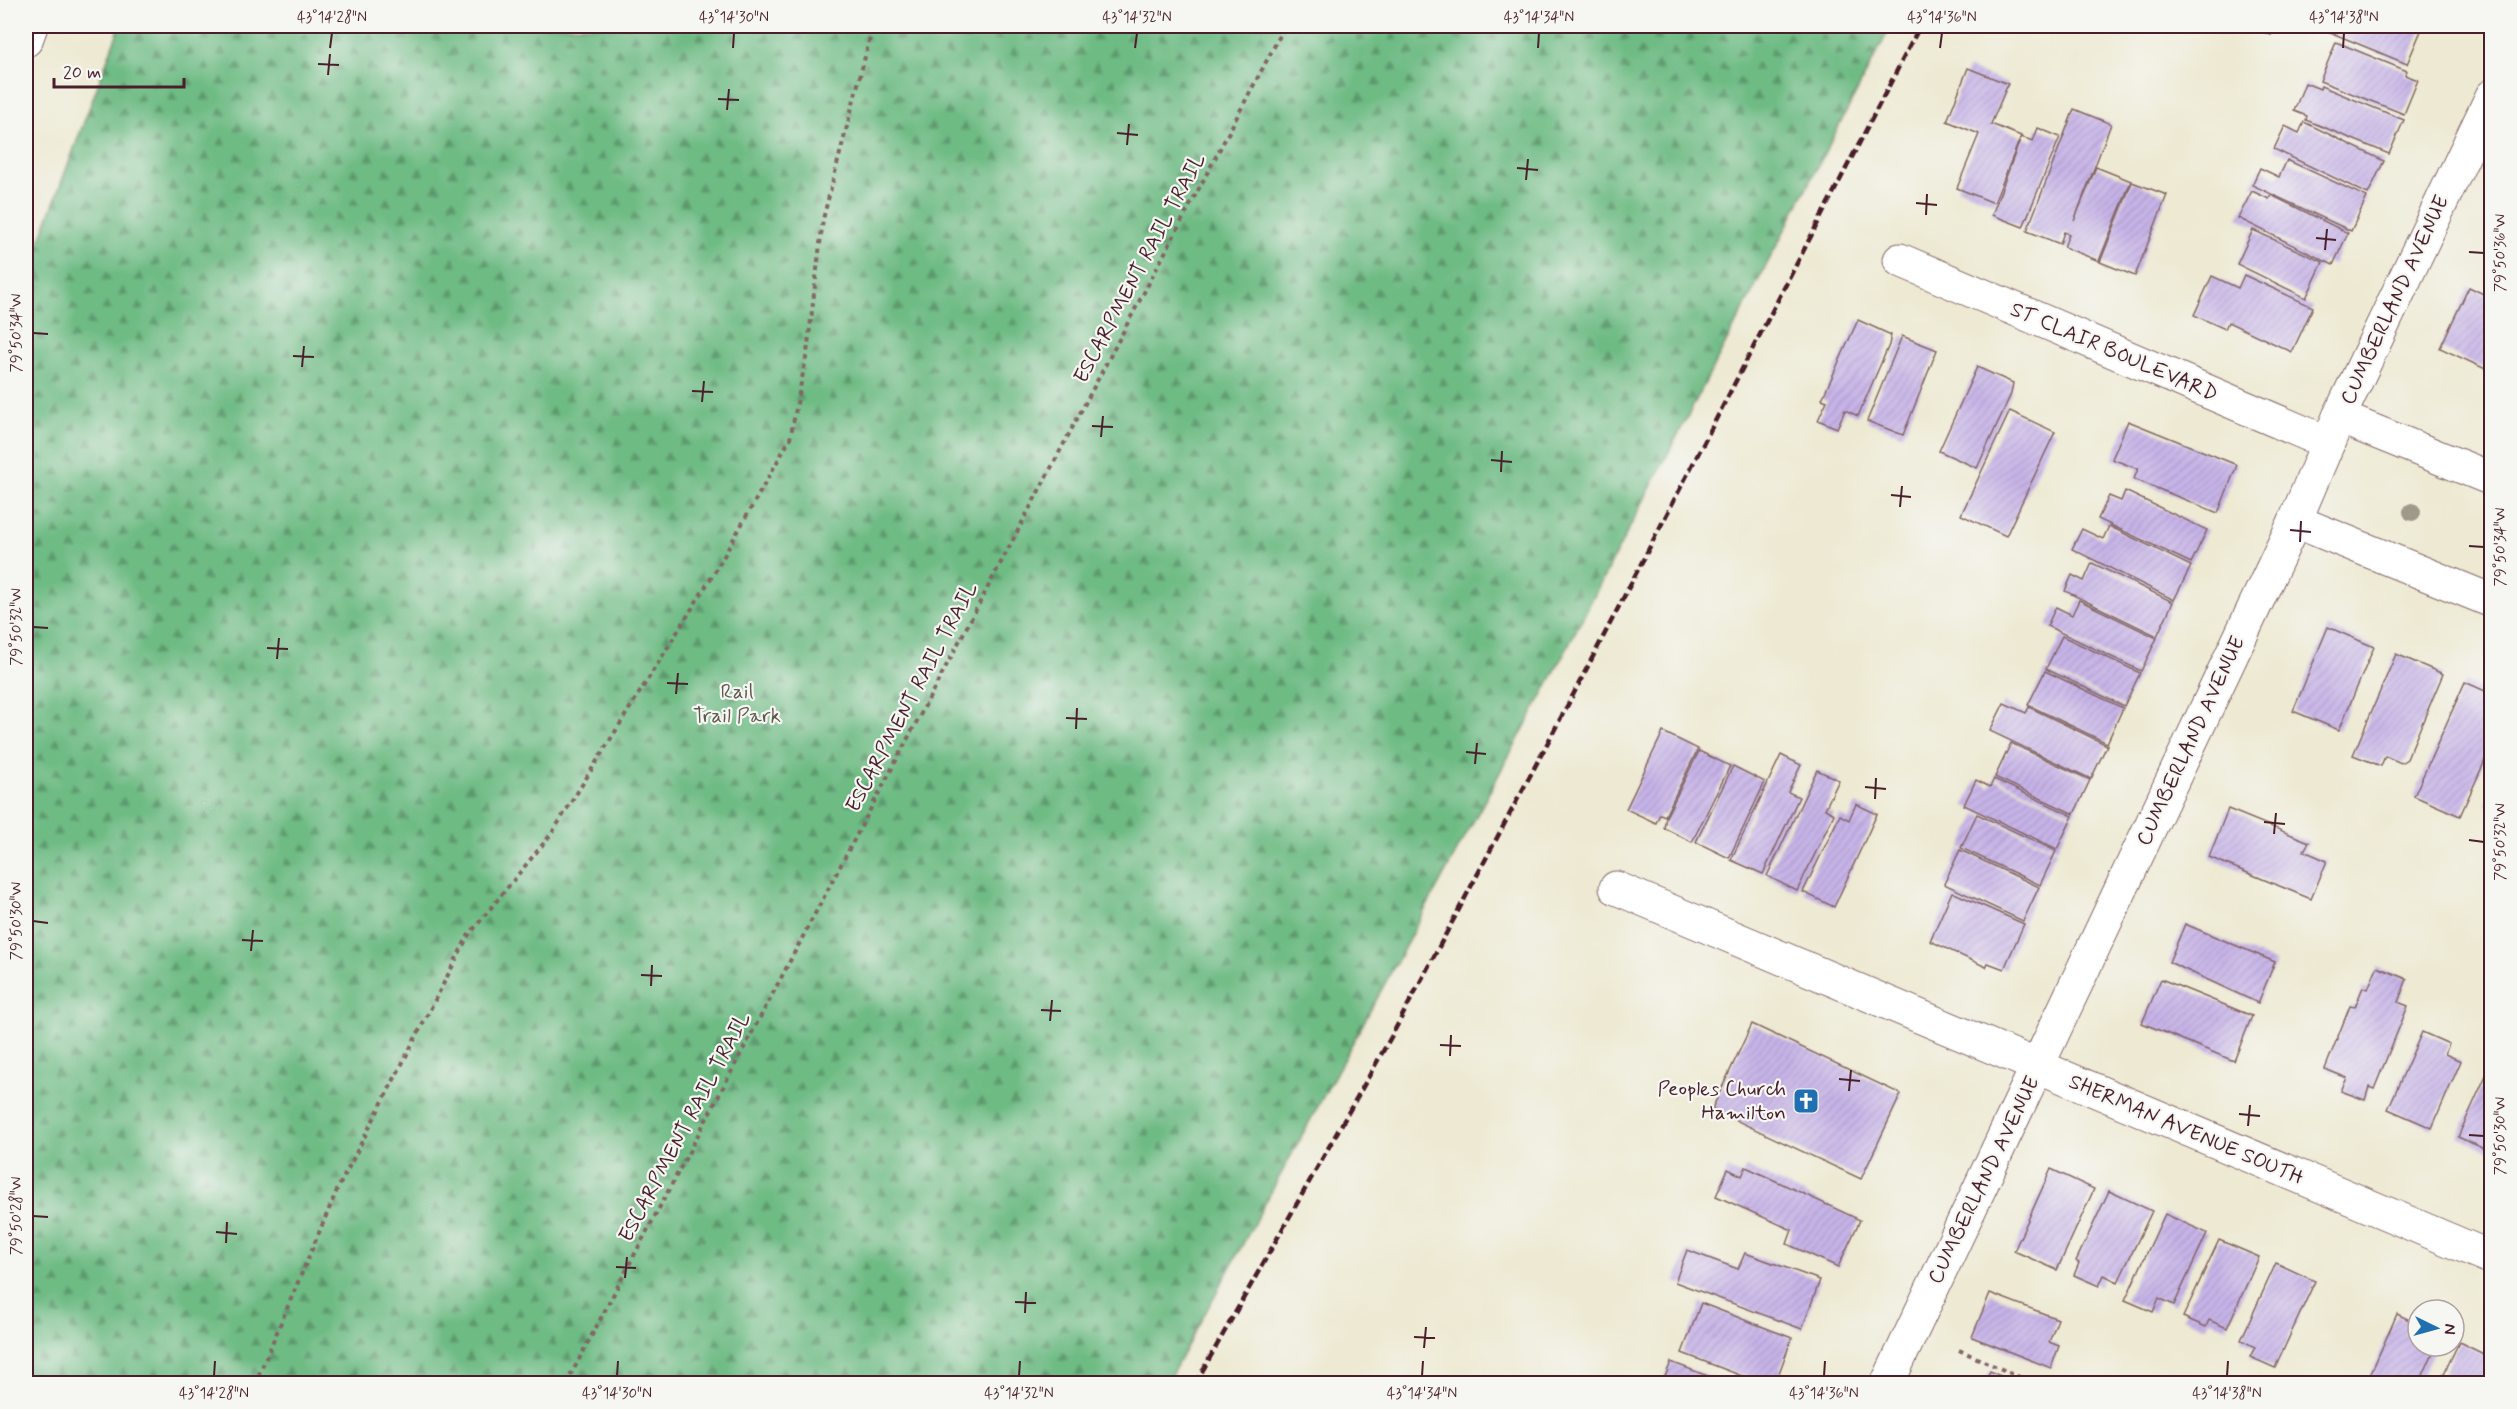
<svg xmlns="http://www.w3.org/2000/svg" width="2517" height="1409" viewBox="0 0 2517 1409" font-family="Mynerve,sans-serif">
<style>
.forest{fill:url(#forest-firs);stroke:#5c6d58;stroke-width:1.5}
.building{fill:url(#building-hatch)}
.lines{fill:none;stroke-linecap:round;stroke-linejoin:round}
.street-casing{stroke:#836665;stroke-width:35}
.secondary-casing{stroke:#836665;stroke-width:35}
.path{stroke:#836665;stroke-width:4;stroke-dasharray:4.5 4.5;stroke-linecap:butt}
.street{stroke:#fff;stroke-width:33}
.secondary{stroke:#fff;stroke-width:33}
.rail{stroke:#4a1f2b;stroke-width:4.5;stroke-dasharray:9 4.5;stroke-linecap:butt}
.tree{fill:#9e9989}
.ticks{fill:none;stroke:#4a1f2b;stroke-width:2}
.labels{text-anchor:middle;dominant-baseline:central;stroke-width:4.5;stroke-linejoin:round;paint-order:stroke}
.street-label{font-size:21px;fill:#4a1f2b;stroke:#f6f6f2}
.park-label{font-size:21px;fill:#5d574d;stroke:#f6f6f2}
.poi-label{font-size:21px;fill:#4a1f2b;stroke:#f6f6f2;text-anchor:end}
.neatline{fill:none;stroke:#4a1f2b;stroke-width:2}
.ticks-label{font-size:15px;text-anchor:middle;fill:#4a1f2b}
</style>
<defs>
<pattern id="forest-firs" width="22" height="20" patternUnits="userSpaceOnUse" patternTransform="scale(1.5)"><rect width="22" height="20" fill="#6ebb84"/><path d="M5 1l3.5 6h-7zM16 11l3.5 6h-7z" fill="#5c976c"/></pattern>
<pattern id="building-hatch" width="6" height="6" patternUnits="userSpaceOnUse" patternTransform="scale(1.5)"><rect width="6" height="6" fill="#c7b4e8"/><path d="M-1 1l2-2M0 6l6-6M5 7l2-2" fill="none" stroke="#ac9ac7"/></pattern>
</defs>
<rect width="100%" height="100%" fill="#f6f6f2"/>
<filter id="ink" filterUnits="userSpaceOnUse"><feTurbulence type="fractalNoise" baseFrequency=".0167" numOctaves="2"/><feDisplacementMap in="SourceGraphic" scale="12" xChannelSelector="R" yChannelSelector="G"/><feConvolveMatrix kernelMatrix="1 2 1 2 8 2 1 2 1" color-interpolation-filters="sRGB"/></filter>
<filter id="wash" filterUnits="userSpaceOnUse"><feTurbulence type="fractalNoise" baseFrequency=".008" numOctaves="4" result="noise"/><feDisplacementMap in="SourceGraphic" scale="24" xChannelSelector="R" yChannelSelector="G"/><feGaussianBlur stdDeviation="1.35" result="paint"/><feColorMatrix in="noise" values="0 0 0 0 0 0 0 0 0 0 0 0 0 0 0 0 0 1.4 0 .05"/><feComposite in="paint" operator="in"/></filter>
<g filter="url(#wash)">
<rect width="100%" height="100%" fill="#ede9d2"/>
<polygon class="forest" points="120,26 1891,26 1546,688 1167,1383 26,1383 26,277"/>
<g id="blocks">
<g class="building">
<polygon points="2249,26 2275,26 2271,35"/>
<polygon points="2315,26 2423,26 2407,64"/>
<polygon points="2336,42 2407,71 2405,75 2418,80 2404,114 2320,81"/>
<polygon points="1968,68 2008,84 1991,124 2021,136 1994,203 1957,188 1979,134 1947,121"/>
<polygon points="2305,83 2320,89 2321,86 2404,120 2389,154 2306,120 2307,116 2294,111"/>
<polygon points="2074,109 2111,124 2074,221 2096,167 2131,181 2099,261 2064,247 2069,234 2064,232 2060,244 2027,231"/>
<polygon points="2304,122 2384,161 2368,194 2274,149 2285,126 2299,133"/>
<polygon points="2038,128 2060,137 2023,227 1992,215 2021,137 2033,141"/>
<polygon points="2287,160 2367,197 2351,231 2252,185 2260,168 2279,177"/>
<polygon points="2132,182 2167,195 2135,276 2100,262"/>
<polygon points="2252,191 2269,199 2271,195 2348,233 2333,265 2238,218"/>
<polygon points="2253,230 2323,262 2306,298 2237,264"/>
<polygon points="2244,275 2313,307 2292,352 2228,322 2225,329 2194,315 2212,276 2238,288"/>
<polygon points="2469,287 2492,298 2492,372 2440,348"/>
<polygon points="1858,320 1891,335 1889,345 1858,416 1845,410 1837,428 1818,420 1827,401 1822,399"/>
<polygon points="1902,336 1937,350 1903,435 1867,421"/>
<polygon points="1977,367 2013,383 2011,394 1977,468 1939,451"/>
<polygon points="2010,411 2055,432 2006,536 1961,515"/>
<polygon points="2128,421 2237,465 2218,513 2134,479 2138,469 2112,459"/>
<polygon points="2125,491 2207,530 2191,563 2098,519 2109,496 2121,501"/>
<polygon points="2109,526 2191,566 2174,600 2072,549 2082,529 2103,539"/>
<polygon points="2092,563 2173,602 2157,636 2065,591 2072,575 2084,581"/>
<polygon points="2079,600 2157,638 2141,671 2047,626 2056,607 2072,615"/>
<polygon points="2328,627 2374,647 2339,730 2293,711"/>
<polygon points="2062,636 2140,673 2124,706 2046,669"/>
<polygon points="2396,654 2443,674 2407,759 2401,763 2385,756 2381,766 2353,755"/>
<polygon points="2045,671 2123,708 2107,743 2028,705"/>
<polygon points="2465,682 2492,694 2492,745 2460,816 2414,796"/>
<polygon points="2004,703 2026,713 2029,707 2107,745 2091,779 1990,731"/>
<polygon points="1663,732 1698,749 1665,816 1660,814 1656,823 1626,809"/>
<polygon points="2011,743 2090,780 2074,814 1995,777"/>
<polygon points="1699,751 1730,766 1692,842 1664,828 1666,817"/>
<polygon points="1781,755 1801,765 1788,792 1799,797 1763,874 1731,860"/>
<polygon points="1733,766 1765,782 1729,858 1696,842"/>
<polygon points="1817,770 1839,780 1825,809 1834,814 1797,891 1767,876"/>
<polygon points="1994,779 2073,816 2057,849 1964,805 1976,780 1990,787"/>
<polygon points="2492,791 2492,806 2486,804"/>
<polygon points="1856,804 1877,814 1834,907 1803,892 1840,815 1849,820"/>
<polygon points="2228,809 2309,842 2304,851 2327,861 2311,899 2209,857"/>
<polygon points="1977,814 2056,851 2040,885 1961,848"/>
<polygon points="1960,850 2039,887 2023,921 1944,884"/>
<polygon points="1952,892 2024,924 2004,969 1988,963 1986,967 1930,941"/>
<polygon points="2185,924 2275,962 2258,1003 2169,962"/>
<polygon points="2377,967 2407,979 2398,1002 2408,1006 2374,1089 2369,1087 2365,1100 2341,1091 2347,1078 2325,1069 2350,1006 2355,1007 2363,987 2368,989"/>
<polygon points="2161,979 2252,1016 2234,1061 2142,1023"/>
<polygon points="1752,1024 1901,1094 1861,1179 1712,1109"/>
<polygon points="2422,1032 2449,1044 2445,1054 2461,1061 2432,1128 2388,1109"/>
<polygon points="2492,1062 2492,1152 2458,1137"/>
<polygon points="1746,1167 1860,1220 1838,1267 1787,1244 1792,1230 1716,1196 1728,1169 1742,1176"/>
<polygon points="2051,1169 2094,1189 2057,1270 2014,1251"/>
<polygon points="2109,1191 2152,1211 2118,1282 2104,1275 2099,1286 2074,1275 2079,1263 2076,1261"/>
<polygon points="2165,1214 2207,1233 2174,1305 2159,1298 2153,1312 2125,1300"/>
<polygon points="2219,1240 2259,1257 2227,1328 2209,1320 2206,1327 2183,1317"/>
<polygon points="1687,1250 1738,1269 1745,1253 1820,1280 1802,1329 1675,1282"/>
<polygon points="2276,1263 2315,1281 2275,1368 2250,1357 2255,1347 2241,1340"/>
<polygon points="1990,1293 2058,1319 2049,1342 2059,1346 2051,1368 1972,1337"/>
<polygon points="1701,1303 1792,1338 1775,1384 1763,1384 1682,1353"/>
<polygon points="2397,1314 2418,1324 2418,1346 2436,1346 2419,1384 2366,1384"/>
<polygon points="2459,1342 2492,1358 2492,1384 2439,1384"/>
<polygon points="1671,1362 1726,1383 1726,1384 1662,1384"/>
<polygon points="1990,1371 2017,1384 1984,1384"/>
</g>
</g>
</g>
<g filter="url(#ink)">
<use href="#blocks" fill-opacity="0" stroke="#836665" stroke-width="1.5"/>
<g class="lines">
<g class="street-casing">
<g id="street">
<polyline points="1900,260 2328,443"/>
<polyline points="2339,417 2492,479"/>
<polyline points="2295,521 2492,601"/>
<polyline points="1616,888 2492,1258"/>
<polyline points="1887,1384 2295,521 2339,417 2492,96"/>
</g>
</g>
<g class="secondary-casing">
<polyline id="secondary" points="26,40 31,26"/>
</g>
<g class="path">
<polyline points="1959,1350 2035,1384"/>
<polyline points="255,1384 337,1190 468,936 552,833 716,570 790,439 807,353 823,219 873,26"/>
<polyline points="566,1384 1285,26"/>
</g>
<use href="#street" class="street"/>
<use href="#secondary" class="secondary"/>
<polyline class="rail" points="1195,1384 1391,1037 1573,695 1920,26"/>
</g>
<circle class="tree" cx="2412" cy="512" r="9"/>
</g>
<path class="ticks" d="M330,48l2,-15M733,48l1,-15M1135,48l2,-15M1538,48l1,-15M1940,48l2,-15M2343,48l1,-15M318,64l21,1M328,75l2,-21M718,99l21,1M727,110l2,-21M1117,133l21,2M1127,145l2,-21M1517,168l21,2M1526,180l2,-21M1916,203l21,2M1926,215l1,-21M2316,238l20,2M2325,250l2,-21M2469,252l15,1M33,333l15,1M293,356l21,1M302,367l2,-21M692,391l21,1M702,402l2,-21M1092,426l21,1M1101,437l2,-21M1491,460l21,2M1501,472l1,-21M1891,495l20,2M1900,507l2,-21M2290,530l21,2M2300,542l1,-21M2469,546l15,1M33,627l15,1M267,648l21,1M277,659l2,-21M667,683l21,1M676,694l2,-21M1066,718l21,1M1076,729l1,-21M1466,752l20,2M1475,764l2,-21M1865,787l21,2M1875,799l1,-21M2264,822l21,2M2274,834l2,-21M2469,840l15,2M33,921l15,2M242,940l21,1M251,951l2,-21M641,975l21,1M651,986l1,-21M1041,1010l20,1M1050,1021l2,-21M1440,1045l21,1M1450,1056l1,-21M1839,1079l21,2M1849,1091l2,-21M2239,1114l21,2M2248,1126l2,-21M2469,1135l15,1M33,1216l15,1M216,1232l21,2M226,1243l1,-21M616,1267l20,1M625,1278l2,-21M1015,1302l21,1M1025,1313l1,-21M1414,1337l21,1M1424,1348l2,-21M214,1376l1,-15M617,1376l1,-15M1019,1376l1,-15M1422,1376l1,-15M1824,1376l1,-15M2227,1376l1,-15"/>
<defs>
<g id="church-square" transform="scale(1.35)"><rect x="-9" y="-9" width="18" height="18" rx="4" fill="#1f6fb2" stroke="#f6f6f2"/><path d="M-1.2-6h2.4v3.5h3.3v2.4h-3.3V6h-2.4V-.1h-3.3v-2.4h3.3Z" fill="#fff"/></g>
</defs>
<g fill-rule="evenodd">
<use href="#church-square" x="1806" y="1101"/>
</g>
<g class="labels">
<g class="street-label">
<text transform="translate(1140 268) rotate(-62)">ESCARPMENT RAIL TRAIL</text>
<text transform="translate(2395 300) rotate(-65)">CUMBERLAND AVENUE</text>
<text transform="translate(2114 352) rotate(23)">ST CLAIR BOULEVARD</text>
<text transform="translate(912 697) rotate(-62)">ESCARPMENT RAIL TRAIL</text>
<text transform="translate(2191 741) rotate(-65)">CUMBERLAND AVENUE</text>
<text transform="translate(685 1127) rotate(-62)">ESCARPMENT RAIL TRAIL</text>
<text transform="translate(2186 1130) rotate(23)">SHERMAN AVENUE SOUTH</text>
<text transform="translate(1984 1180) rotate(-64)">CUMBERLAND AVENUE</text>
</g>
<g class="park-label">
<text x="737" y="692">Rail<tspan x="737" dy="24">Trail Park</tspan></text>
</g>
<g class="poi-label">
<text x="1786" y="1089">Peoples Church<tspan x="1786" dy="24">Hamilton</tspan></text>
</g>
</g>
<rect width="2517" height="1409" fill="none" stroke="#f6f6f2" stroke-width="66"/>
<g transform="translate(2436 1328) rotate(95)"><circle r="28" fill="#f6f6f2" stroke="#b1a0a2" stroke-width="1.5"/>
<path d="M0-4.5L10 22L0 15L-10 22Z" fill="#1f6fb2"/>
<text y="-9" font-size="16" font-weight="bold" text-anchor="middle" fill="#4a1f2b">N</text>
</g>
<path d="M54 78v9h130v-9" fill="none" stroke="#4a1f2b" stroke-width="3"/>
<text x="63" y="78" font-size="18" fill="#4a1f2b" stroke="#f6f6f2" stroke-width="4.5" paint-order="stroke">20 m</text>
<rect x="33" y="33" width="2451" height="1343" class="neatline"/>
<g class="ticks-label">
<text x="332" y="22">43°14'28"N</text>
<text x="734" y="22">43°14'30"N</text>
<text x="1137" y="22">43°14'32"N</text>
<text x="1539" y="22">43°14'34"N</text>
<text x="1942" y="22">43°14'36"N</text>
<text x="2344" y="22">43°14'38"N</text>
<text transform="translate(2500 253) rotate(-90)" y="5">79°50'36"W</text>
<text transform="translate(16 333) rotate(-90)" y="5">79°50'34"W</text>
<text transform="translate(2500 547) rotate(-90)" y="5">79°50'34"W</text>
<text transform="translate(16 627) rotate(-90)" y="5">79°50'32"W</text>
<text transform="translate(2500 842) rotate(-90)" y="5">79°50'32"W</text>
<text transform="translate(16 921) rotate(-90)" y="5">79°50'30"W</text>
<text transform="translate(2500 1136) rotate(-90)" y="5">79°50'30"W</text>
<text transform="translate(16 1216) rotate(-90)" y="5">79°50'28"W</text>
<text x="214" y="1398">43°14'28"N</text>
<text x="617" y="1398">43°14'30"N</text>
<text x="1019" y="1398">43°14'32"N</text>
<text x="1422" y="1398">43°14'34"N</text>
<text x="1824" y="1398">43°14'36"N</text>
<text x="2227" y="1398">43°14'38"N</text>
</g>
</svg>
